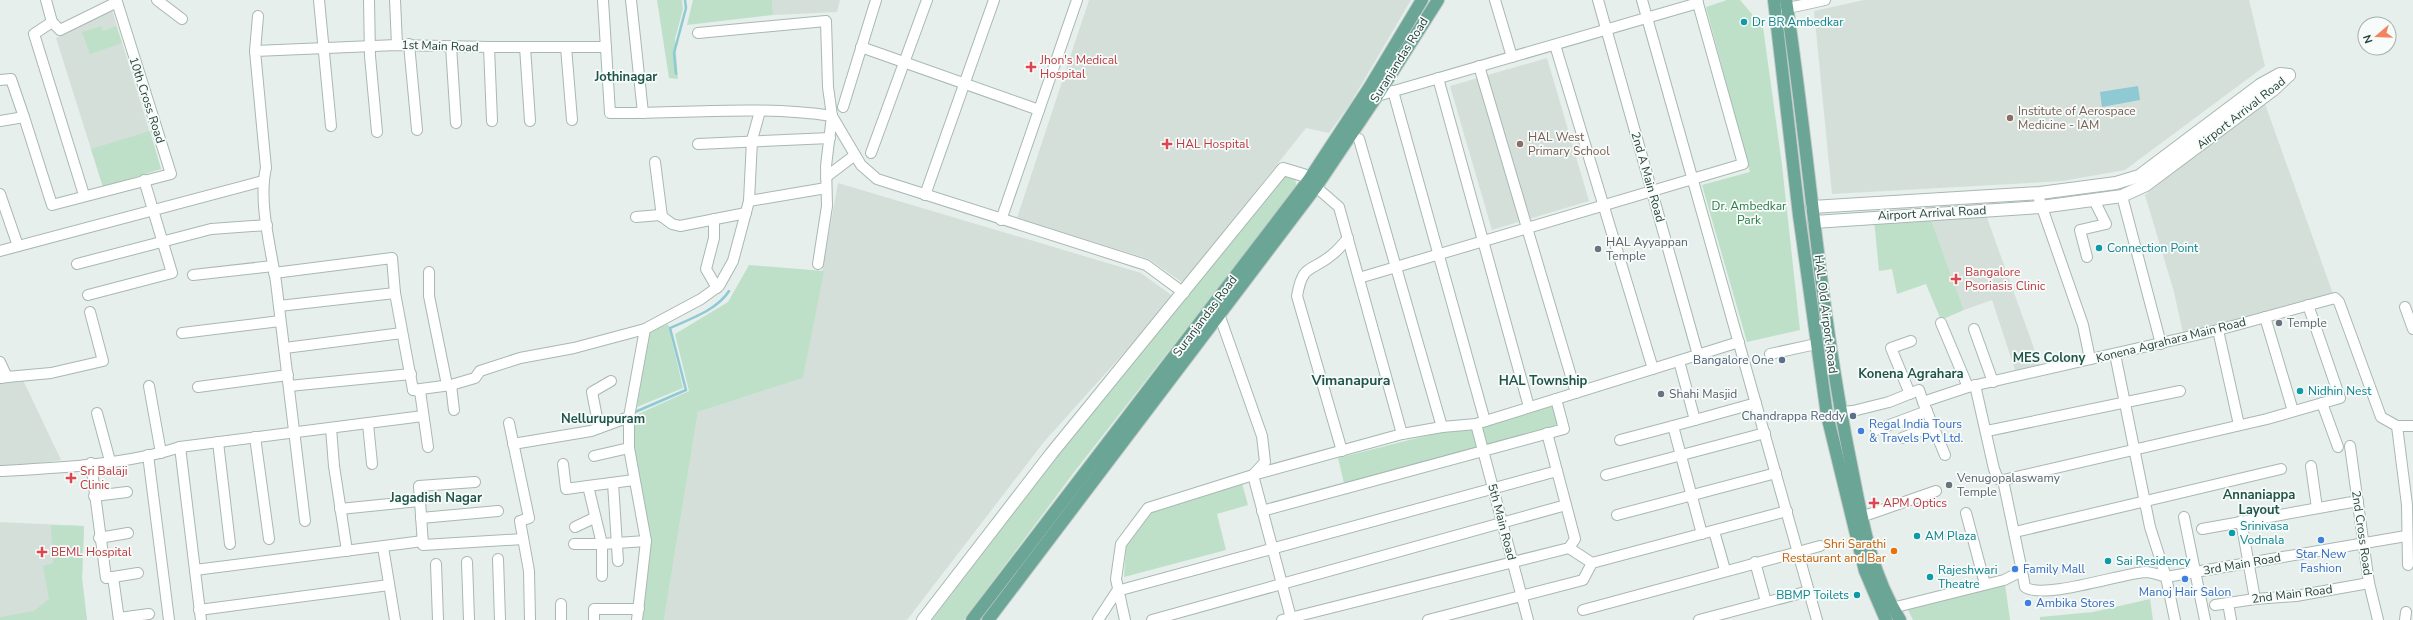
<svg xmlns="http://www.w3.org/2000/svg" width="2413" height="620" viewBox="0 0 2413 620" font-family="'Nunito Sans',sans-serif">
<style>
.built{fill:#d4dfda}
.green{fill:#bfe0c8}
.water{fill:#8ec9d4}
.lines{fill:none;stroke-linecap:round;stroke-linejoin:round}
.stream{stroke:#8ec9d4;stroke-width:2.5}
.minor-casing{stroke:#a8b8b2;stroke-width:12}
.tertiary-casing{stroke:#a8b8b2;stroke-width:14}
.primary-casing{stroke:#c2cac8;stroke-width:14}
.minor{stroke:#fff;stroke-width:10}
.tertiary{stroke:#fff;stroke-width:12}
.primary{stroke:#6aa596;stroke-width:12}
.culture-dot{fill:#0f9aa8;stroke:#f7fbf9;stroke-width:1.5}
.health-dot{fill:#e0444e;stroke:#f7fbf9;stroke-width:1.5}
.education-dot{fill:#8d6e63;stroke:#f7fbf9;stroke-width:1.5}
.worship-dot{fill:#6b7280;stroke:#f7fbf9;stroke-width:1.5}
.service-dot{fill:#5c6f8a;stroke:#f7fbf9;stroke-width:1.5}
.shop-dot{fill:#3f7fe0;stroke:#f7fbf9;stroke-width:1.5}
.food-dot{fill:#e8710a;stroke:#f7fbf9;stroke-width:1.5}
.labels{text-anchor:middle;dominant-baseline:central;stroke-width:3.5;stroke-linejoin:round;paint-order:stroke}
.culture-label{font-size:12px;fill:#0d838f;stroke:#f7fbf9;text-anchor:start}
.street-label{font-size:12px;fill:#24423a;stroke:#f7fbf9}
.health-label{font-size:12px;fill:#be3a42;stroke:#f7fbf9;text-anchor:start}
.education-label{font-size:12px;fill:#785e54;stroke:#f7fbf9;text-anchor:start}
.park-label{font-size:12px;fill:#2d7a4b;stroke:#f7fbf9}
.worship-label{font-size:12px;fill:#5b616d;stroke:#f7fbf9;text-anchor:start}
.service-label{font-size:12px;fill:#4e5e75;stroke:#f7fbf9;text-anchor:end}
.shop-label{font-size:12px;fill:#366cbe;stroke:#f7fbf9;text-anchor:start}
.food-label{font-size:12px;fill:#c56008;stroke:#f7fbf9;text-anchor:end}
.neighbourhood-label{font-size:13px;font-weight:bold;fill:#1f5548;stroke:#f7fbf9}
.quarter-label{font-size:14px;font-weight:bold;fill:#1f5548;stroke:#f7fbf9}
</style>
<rect width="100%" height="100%" fill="#e6efeb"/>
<g class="built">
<polygon points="772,0 840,0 837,12 773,15"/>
<polygon points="1089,0 1411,0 1350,104 1329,133 1306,128 1183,283 1149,259 1017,218"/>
<polygon points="1864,0 2249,0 2265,66 2125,170 2063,181 1832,194 1814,11"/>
<polygon points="112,10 161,169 103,187 56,38"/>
<polygon points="1547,58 1589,201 1492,230 1450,86"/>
<polygon points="2264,101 2333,294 2183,333 2174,292 2145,195"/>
<polygon points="838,183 1141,273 1174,297 1043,443 907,620 664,620 698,412 803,378"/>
<polygon points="1986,215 2040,365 2016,373 1992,300 1964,310 1930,217"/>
<polygon points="22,378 61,460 0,469 0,383"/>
<polygon points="0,522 84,526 82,579 87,620 0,620"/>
</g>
<g class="green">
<polygon points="657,0 682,0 683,9 675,39 678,79 669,78"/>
<polygon points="693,0 772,0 773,15 687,25"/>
<polygon points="1727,0 1740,0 1763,27 1782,165 1800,330 1747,342 1702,185 1750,172 1706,7"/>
<polygon points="101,26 103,31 116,26 122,43 90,54 82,32"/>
<polygon points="150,131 161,169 103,187 91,149"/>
<polygon points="1285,176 1294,176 1297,187 1075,471 964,620 932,620 1055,459"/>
<polygon points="1930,217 1964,310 1941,320 1926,284 1897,294 1892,269 1879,271 1874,219"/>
<polygon points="749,265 824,271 803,378 698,412 664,620 640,620 651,539 631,440 636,415 689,391 675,334 728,302"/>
<polygon points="668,324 683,388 637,407 649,332"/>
<polygon points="1554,404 1558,423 1548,432 1487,447 1482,426"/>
<polygon points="1472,429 1478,449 1344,483 1338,458 1441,432"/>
<polygon points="1242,483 1248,505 1217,514 1226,550 1124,577 1126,546 1150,511"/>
<polygon points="51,525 84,526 82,579 87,620 0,620 0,617 34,611 49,599 43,566 53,563"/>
<polygon points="2005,584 2010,620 1913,620 1907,608"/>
<polygon points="2150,599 2153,620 2040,620 2040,617 2093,612"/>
</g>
<polygon class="water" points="2138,86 2140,100 2102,107 2100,92"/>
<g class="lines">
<g class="stream">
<polyline points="676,74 674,53 686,8 685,0"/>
<path d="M635,412l51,-22 -16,-62c20,-9 47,-18 59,-37"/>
</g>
<g class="minor-casing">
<g id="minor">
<polyline points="157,0 182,19"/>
<polyline points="319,0 331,126"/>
<polyline points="369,0 370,56 377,132"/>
<polyline points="395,0 397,45"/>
<path d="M603,0l7,113c74,1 149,-8 222,3"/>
<polyline points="631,0 643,113"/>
<polyline points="1495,0 1512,57"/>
<polyline points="1598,0 1698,355"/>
<polyline points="1642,0 1817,620"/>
<polyline points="1779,10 1825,0"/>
<polyline points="52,22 34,34 84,195"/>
<polyline points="698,33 826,21 828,87 832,116 826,166 827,206 818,264"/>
<polyline points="409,44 417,130"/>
<polyline points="1555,45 1653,369"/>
<polyline points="451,46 456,123"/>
<polyline points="489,47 492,121"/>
<polyline points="525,47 530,121"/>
<polyline points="566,47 572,120"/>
<polyline points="861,47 1039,110"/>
<polyline points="255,51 258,16"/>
<polyline points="1479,66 1576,393"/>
<polyline points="1438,78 1529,407"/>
<polyline points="0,80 11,79 24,117 0,121"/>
<polyline points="1393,91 1485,421"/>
<polyline points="1375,93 1377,96 1698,3"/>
<polyline points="843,107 876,0"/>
<polyline points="832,116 861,165 877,179 1146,265 1184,293"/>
<polyline points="24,117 52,205 171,174 117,2 60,30 52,22 46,0"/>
<polyline points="1359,139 1442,427"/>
<polyline points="698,144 830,138"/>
<polyline points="871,153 927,0"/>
<polyline points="655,162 662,217"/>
<polyline points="826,177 855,155"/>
<polyline points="1316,187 1339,207 1402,434"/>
<polyline points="2037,193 2083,325 2090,359"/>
<polyline points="0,194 18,246"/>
<polyline points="925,195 994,0"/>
<polyline points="2122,196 2161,344"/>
<polyline points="749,201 826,188"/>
<polyline points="636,217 660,215 672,224 680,226 746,213"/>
<polyline points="714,219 714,238 706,269 717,288"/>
<polyline points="1001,220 1077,0"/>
<polyline points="0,251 263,181"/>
<polyline points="2087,257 2080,230 2106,224 2094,200"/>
<polyline points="77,264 211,229 267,225"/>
<polyline points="429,272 429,296 447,385"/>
<polyline points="274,273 392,258 395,293 413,390"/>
<polyline points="193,275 273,266"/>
<polyline points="1359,278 1743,164 1697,0"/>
<polyline points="88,295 172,273 144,180"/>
<polyline points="279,306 395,293"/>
<polyline points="2405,307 2413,329"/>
<polyline points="1219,314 1262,436 1265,462 1253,475 1291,618"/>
<polyline points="2265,317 2293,411"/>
<polyline points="1941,323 1968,387"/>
<polyline points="1974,329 1993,382"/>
<polyline points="2218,330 2239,425"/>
<polyline points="182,333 280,321"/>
<polyline points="285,348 402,333"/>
<polyline points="1770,354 1816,344"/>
<polyline points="2115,354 2150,527 2166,577 2175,620"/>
<polyline points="1679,361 1695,420 1673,426 1702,534"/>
<polyline points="0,362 7,377 1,378"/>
<polyline points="7,377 51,373 103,361 90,312"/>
<polyline points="451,385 454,410"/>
<polyline points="149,386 161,453"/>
<polyline points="289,386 411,374"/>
<polyline points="198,387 288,375"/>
<polyline points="1910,394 1891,348 1911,341"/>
<polyline points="1923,402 1945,455"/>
<polyline points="2322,403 2338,447"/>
<polyline points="1841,412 1853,411 1889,402 1919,390 1923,402 1968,387 2218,330 2335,298 2339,302 2381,417 2397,426"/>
<polyline points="97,413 110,461"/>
<polyline points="1695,420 1756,403"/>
<polyline points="509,423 529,518 520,521 529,571 530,620"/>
<polyline points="368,424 372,464"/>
<polyline points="1476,424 1528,620"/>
<polyline points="2397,426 2407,505 2408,565"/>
<polyline points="2397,426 2413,426"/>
<polyline points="331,428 334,466 347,551"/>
<polyline points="599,428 592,392 611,381"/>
<polyline points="1876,430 1927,411"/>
<polyline points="1987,431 2180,391"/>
<polyline points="255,437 269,539"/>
<polyline points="1902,438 1933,426"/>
<polyline points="1620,440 1673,426"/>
<polyline points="218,442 230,544"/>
<polyline points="513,444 591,431 629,417"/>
<polyline points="2350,446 2369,583 2378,620"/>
<polyline points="180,447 201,620"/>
<polyline points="428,447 420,391 413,390 451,385 475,378 480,371 520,358 574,348 645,329"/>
<path d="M1342,451l-45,-155c6,-34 14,-23 36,-42 5,-4 10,-10 15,-16"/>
<polyline points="148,455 169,620"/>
<polyline points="594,456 629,448"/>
<polyline points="91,463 106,578 113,577 119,620"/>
<polyline points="563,464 566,489 588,486"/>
<polyline points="2311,466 2317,508"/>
<path d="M0,471c57,-3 126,-6 180,-24l243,-31"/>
<polyline points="1606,475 1765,433"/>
<polyline points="634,480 588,486 602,544 646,541"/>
<polyline points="2003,480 2267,419 2340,398 2308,305"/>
<polyline points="475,482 419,486 423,545 523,539"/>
<polyline points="613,483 618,561"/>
<polyline points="94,496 127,492"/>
<polyline points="340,509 419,501"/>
<polyline points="1262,511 1564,429 1556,399"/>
<polyline points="1966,513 1985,584"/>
<polyline points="1617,515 1776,473"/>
<polyline points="1861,517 1936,491"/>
<polyline points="2184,517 2205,620"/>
<polyline points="421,518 498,511"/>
<path d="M305,521c-10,-79 -19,-159 -29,-239 -5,-34 -18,-80 -10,-114l-11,-117 142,-6 92,2h117"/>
<polyline points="2241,521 2255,599"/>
<polyline points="575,527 594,518"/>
<polyline points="2202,529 2358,501"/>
<polyline points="1714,531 1725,570"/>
<polyline points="2015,532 2281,469"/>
<polyline points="99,538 128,533"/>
<polyline points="574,544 602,544 602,576"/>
<polyline points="383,547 395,620"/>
<polyline points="1569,548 1592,563"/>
<polyline points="498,559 500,620"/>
<polyline points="467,562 469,620"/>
<polyline points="1755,562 1766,602"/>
<polyline points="436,564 438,620"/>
<polyline points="195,570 423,541"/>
<path d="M2022,571l3,16c18,13 95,-13 120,-15 7,0 15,3 21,5l240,-41"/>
<polyline points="113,577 138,573"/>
<polyline points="2228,603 2231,620"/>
<polyline points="561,604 561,620"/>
<polyline points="2215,605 2255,599 2296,596 2369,583"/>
<polyline points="1892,608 2004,580 2022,571 2003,480 1998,479 1994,469 1975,385"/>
<polyline points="199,610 389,585"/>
<polyline points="1583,610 1820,546"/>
<polyline points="119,618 149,614"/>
<polyline points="594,620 594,609 639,609"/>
<polyline points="637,620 646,541 629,448 629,417 645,329 701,299 719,286 733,261 749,201 752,140 760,111"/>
<polyline points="1098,620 1117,591 1557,471"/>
<polyline points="1125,620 1116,579 1121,544 1148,508 1253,475 1402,434 1442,427 1476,424 1739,342"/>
<polyline points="1152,620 1566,505"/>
<polyline points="1282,620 1569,548 1575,539 1547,433"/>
<polyline points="1428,620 1583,580 1592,563 1787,511"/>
<polyline points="1699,620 1809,591"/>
<polyline points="2405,620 2406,612"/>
</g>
</g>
<g class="tertiary-casing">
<g id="tertiary">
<polyline points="1812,207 2040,193 2116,183 2139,176 2260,85 2280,74 2289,75"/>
<polyline points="1814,222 2041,207 2122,196 2146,185 2273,90 2289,75"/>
<polyline points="923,620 1051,454 1283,169 1303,175 1316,187"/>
</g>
</g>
<g class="primary-casing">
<g id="primary">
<polyline points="1774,0 1799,215 1827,415 1865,571 1886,620"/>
<path d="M1786,0c23,151 33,304 63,454 12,58 19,114 51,166"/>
<polyline points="972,620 1308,181 1369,88 1422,0"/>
<polyline points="988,620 1316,187 1379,93 1438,0"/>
</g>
</g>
<use href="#minor" class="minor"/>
<use href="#tertiary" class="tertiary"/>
<use href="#primary" class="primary"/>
</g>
<g class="culture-dot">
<circle cx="1744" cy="22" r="4"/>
<circle cx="2099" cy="248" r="4"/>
<circle cx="2300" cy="391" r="4"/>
<circle cx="2232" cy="533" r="4"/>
<circle cx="1917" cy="536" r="4"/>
<circle cx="2108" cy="561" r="4"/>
<circle cx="1930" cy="577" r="4"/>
<circle cx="1857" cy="595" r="4"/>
</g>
<g class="health-dot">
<path d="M1029 61h4v4h4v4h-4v4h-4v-4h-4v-4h4z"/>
<path d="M1165 138h4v4h4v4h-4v4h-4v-4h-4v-4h4z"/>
<path d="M1954 273h4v4h4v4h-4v4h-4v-4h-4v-4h4z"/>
<path d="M69 472h4v4h4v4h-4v4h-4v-4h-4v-4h4z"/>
<path d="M1872 497h4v4h4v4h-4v4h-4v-4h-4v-4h4z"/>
<path d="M40 546h4v4h4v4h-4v4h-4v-4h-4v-4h4z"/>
</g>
<g class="education-dot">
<circle cx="2010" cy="118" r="4"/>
<circle cx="1520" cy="144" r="4"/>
</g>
<g class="worship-dot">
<circle cx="1598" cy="249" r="4"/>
<circle cx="2279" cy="323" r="4"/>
<circle cx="1661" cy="394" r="4"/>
<circle cx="1949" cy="485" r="4"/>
</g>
<g class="service-dot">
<circle cx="1782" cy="360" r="4"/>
<circle cx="1853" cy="416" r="4"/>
</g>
<g class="shop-dot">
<circle cx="1861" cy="431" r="4"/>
<circle cx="2321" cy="540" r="4"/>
<circle cx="2015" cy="569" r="4"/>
<circle cx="2185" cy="579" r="4"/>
<circle cx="2028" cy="603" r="4"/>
</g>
<circle class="food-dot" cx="1894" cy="551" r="4"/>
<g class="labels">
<g class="culture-label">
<text x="1752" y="22">Dr BR Ambedkar</text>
<text x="2107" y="248">Connection Point</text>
<text x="2308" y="391">Nidhin Nest</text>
<text x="2240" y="526">Srinivasa<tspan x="2240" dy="14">Vodnala</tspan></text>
<text x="1925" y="536">AM Plaza</text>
<text x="2116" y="561">Sai Residency</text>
<text x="1938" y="570">Rajeshwari<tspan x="1938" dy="14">Theatre</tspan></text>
<text x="1849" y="595" text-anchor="end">BBMP Toilets</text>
</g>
<g class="street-label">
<text transform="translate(440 46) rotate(2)">1st Main Road</text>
<text transform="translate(1399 60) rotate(-58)">Suranjandas Road</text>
<text transform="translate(147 100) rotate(72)">10th Cross Road</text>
<text transform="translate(2241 113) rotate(-38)">Airport Arrival Road</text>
<text transform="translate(1648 177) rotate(74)">2nd A Main Road</text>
<text transform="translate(1932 213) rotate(-3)">Airport Arrival Road</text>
<text transform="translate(1826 314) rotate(83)">HAL Old Airport Road</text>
<text transform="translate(1205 316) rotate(-53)">Suranjandas Road</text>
<text transform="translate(2171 340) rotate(-14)">Konena Agrahara Main Road</text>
<text transform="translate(1502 522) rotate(75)">5th Main Road</text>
<text transform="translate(2362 533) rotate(82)">2nd Cross Road</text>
<text transform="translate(2242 564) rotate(-10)">3rd Main Road</text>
<text transform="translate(2292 594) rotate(-7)">2nd Main Road</text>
</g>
<g class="health-label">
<text x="1040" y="60">Jhon's Medical<tspan x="1040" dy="14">Hospital</tspan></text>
<text x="1176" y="144">HAL Hospital</text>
<text x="1965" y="272">Bangalore<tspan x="1965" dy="14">Psoriasis Clinic</tspan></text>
<text x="80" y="471">Sri Balaji<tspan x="80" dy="14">Clinic</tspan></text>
<text x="1883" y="503">APM Optics</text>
<text x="51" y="552">BEML Hospital</text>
</g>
<g class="education-label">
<text x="2018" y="111">Institute of Aerospace<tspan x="2018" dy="14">Medicine - IAM</tspan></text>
<text x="1528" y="137">HAL West<tspan x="1528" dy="14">Primary School</tspan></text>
</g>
<g class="park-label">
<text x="1749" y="206">Dr. Ambedkar<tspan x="1749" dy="14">Park</tspan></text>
</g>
<g class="worship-label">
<text x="1606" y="242">HAL Ayyappan<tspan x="1606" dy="14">Temple</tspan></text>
<text x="2287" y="323">Temple</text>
<text x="1669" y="394">Shahi Masjid</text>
<text x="1957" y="478">Venugopalaswamy<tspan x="1957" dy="14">Temple</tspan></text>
</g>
<g class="service-label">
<text x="1774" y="360">Bangalore One</text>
<text x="1845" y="416">Chandrappa Reddy</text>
</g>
<g class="shop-label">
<text x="1869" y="424">Regal India Tours<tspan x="1869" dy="14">&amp; Travels Pvt Ltd.</tspan></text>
<text x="2321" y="554" text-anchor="middle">Star New<tspan x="2321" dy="14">Fashion</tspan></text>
<text x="2023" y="569">Family Mall</text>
<text x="2185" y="592" text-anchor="middle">Manoj Hair Salon</text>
<text x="2036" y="603">Ambika Stores</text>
</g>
<g class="food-label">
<text x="1886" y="544">Shri Sarathi<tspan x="1886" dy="14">Restaurant and Bar</tspan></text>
</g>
<g class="neighbourhood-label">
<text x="626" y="77">Jothinagar</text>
<text x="2049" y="358">MES Colony</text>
<text x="1911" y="374">Konena Agrahara</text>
<text x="1543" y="381">HAL Township</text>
<text x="603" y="419">Nellurupuram</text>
<text x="2259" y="495">Annaniappa<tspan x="2259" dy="15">Layout</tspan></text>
<text x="436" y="498">Jagadish Nagar</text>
</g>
<g class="quarter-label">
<text x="1351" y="380">Vimanapura</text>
</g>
</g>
<g transform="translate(2377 36) rotate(251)"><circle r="19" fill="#f7fbf9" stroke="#a3b1ad"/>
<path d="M0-3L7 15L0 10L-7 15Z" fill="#f4845f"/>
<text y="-6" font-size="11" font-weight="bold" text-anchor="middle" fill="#24423a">N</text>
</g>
</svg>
